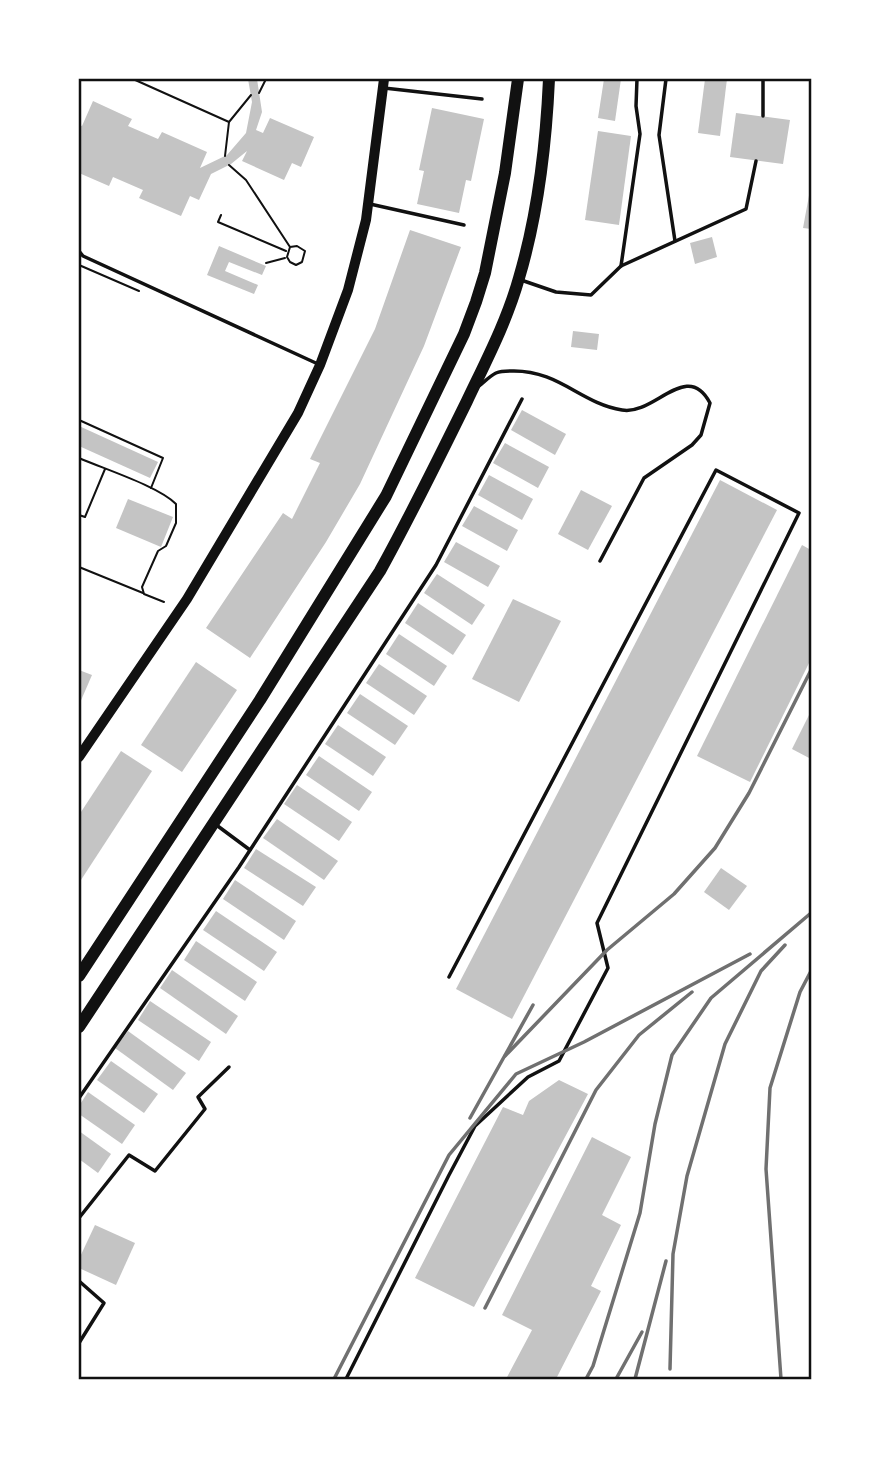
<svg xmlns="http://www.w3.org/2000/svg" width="890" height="1458" viewBox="0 0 890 1458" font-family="Commissioner,sans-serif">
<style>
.building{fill:#c4c4c4}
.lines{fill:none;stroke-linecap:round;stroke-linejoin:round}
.path{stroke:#111;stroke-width:2}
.service{stroke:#111;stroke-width:3.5}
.tertiary{stroke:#111;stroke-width:10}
.primary{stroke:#111;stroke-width:12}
.rail{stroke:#707070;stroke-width:3.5}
.neatline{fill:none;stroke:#111;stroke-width:2.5}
</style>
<rect width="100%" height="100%" fill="#fff"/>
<g class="building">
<polygon points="248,79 257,79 262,112 256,130 263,133 270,118 314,137 301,167 292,163 284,180 242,161 247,151 231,164 211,174 199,200 190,196 181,216 139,198 143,190 113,177 109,186 79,173 79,125 82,126 93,101 132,119 128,126 158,139 162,132 207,152 200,168 227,155 246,133 252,102"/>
<polygon points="604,79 621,79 615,121 598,118"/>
<polygon points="705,79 727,79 720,136 698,133"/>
<polygon points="432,108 484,119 471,181 466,180 459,213 417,204 424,171 419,170"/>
<polygon points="736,113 790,120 783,164 730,157"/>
<polygon points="598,131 631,136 619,225 585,220"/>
<polygon points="810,190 811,191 811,229 803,228"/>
<polygon points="410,230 461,247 424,346 360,484 326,542 250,658 206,628 283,513 292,519 320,463 310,459 375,329"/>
<polygon points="712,237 717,257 695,264 690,243"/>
<polygon points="219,246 266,266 262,275 229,262 225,271 258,285 254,294 207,275"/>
<polygon points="573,331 599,334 597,350 571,347"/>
<polygon points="522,410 566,434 555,455 511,430"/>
<polygon points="79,426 158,462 150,478 79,446"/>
<polygon points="505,443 549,467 538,488 493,463"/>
<polygon points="489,475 533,499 522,520 478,495"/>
<polygon points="720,480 777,510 512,1019 456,989"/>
<polygon points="581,490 612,506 588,550 558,534"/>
<polygon points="128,499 173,517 161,547 116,528"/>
<polygon points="474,506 518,530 507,551 462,526"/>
<polygon points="456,542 500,566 488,587 444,562"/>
<polygon points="802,545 811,550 811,659 750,782 697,756"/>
<polygon points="437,574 485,605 472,625 424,593"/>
<polygon points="513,599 561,621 519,702 472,679"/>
<polygon points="418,603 466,635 453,655 405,623"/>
<polygon points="399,634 447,666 434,686 386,654"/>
<polygon points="196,662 237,690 182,772 141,745"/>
<polygon points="379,664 427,696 414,715 366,683"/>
<polygon points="79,670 92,675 79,705"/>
<polygon points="360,694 408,726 395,745 347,713"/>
<polygon points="811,711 811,759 792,749"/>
<polygon points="338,725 386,757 373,776 325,744"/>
<polygon points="121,751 152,771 79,883 79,815"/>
<polygon points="319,756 372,792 359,811 306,775"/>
<polygon points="297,785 352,822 339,841 284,804"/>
<polygon points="277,819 338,861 324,880 263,838"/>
<polygon points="256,849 316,887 303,906 244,868"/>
<polygon points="721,868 747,886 729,910 704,892"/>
<polygon points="235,880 296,921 284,940 223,899"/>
<polygon points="216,911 277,952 264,971 203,930"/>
<polygon points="196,941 257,982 245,1001 184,960"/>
<polygon points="172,970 238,1016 226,1034 160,988"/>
<polygon points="150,1001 211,1042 199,1061 138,1020"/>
<polygon points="128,1031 186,1073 173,1090 115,1048"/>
<polygon points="111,1061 158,1094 144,1113 97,1080"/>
<polygon points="559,1080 588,1094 474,1307 415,1278 503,1107 523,1115 529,1101"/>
<polygon points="88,1092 135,1125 122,1144 79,1114 79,1106"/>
<polygon points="79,1131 111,1154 98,1173 79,1159"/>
<polygon points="592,1137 631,1157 602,1215 621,1225 591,1286 601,1291 556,1379 506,1379 532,1330 502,1315"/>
<polygon points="95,1225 135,1243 116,1285 79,1268 79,1259"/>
</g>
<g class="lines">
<g class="path">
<polyline points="133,79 229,122"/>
<polyline points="259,93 266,79"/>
<polyline points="225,156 229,122 251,95"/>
<polyline points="229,165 246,180 290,247 287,257 290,262 296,265 302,262 305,251 297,246 290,247"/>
<polyline points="221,215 218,222 286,251"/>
<polyline points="266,263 285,258"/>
<polyline points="79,265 139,291"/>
<polyline points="79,420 163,458 151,488"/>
<path d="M79,458c25,11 79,28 97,46v19l-10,23 -8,5 -16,36 2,7 20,8"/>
<polyline points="79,515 85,517 105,469"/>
<polyline points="79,567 143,593"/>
</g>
<g class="service">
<polyline points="666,79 659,135 675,241"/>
<polyline points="384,88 482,99"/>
<polyline points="763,116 763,79"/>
<polyline points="370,204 464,225"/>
<polyline points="79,251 83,256 318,364"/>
<polyline points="621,266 640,134 636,106 637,79"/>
<polyline points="521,280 556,292 591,295 621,266 746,209 756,161"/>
<path d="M479,386c5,-4 11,-10 17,-13 5,-2 10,-2 16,-2 47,-1 68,32 110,39 32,6 65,-51 88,-7l-9,32 -9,10 -48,33 -44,83"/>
<polyline points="215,824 250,850"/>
<polyline points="79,1098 239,867 436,565 522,399"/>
<polyline points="79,1218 129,1155 155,1171 205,1109 198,1097 229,1067"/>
<polyline points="79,1281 104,1303 79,1343"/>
<polyline points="346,1379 449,1175 475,1126 528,1077 559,1061 608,968 597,923 799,513 716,470 449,977"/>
</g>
<polyline class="tertiary" points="79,757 187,599 298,413 320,365 348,290 366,220 384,79"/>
<g class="primary">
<polyline points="79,976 260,700 386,496 464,334 476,302 485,273 505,173 518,79"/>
<path d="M79,1027l301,-456c31,-56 59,-113 87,-170 19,-40 40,-80 52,-123 19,-64 27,-132 30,-199"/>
</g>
<g class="rail">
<polyline points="505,1056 607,950 674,894 715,848 749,793 811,670"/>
<polyline points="470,1118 533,1005"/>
<polyline points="485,1308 596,1090 639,1035 692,992"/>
<polyline points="670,1369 673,1254 687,1176 725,1044 761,971 785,945"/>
<polyline points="334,1379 449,1155 516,1074 584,1042 750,954"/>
<polyline points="586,1379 593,1366 640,1213 655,1124 672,1055 711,998 811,913"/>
<polyline points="616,1379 642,1332"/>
<polyline points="635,1379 666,1261"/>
<polyline points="781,1379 766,1169 770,1088 800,992 811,971"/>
</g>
</g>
<rect width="890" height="1458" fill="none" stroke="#ffffff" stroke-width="161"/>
<rect x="80" y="80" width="730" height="1298" class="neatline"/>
</svg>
